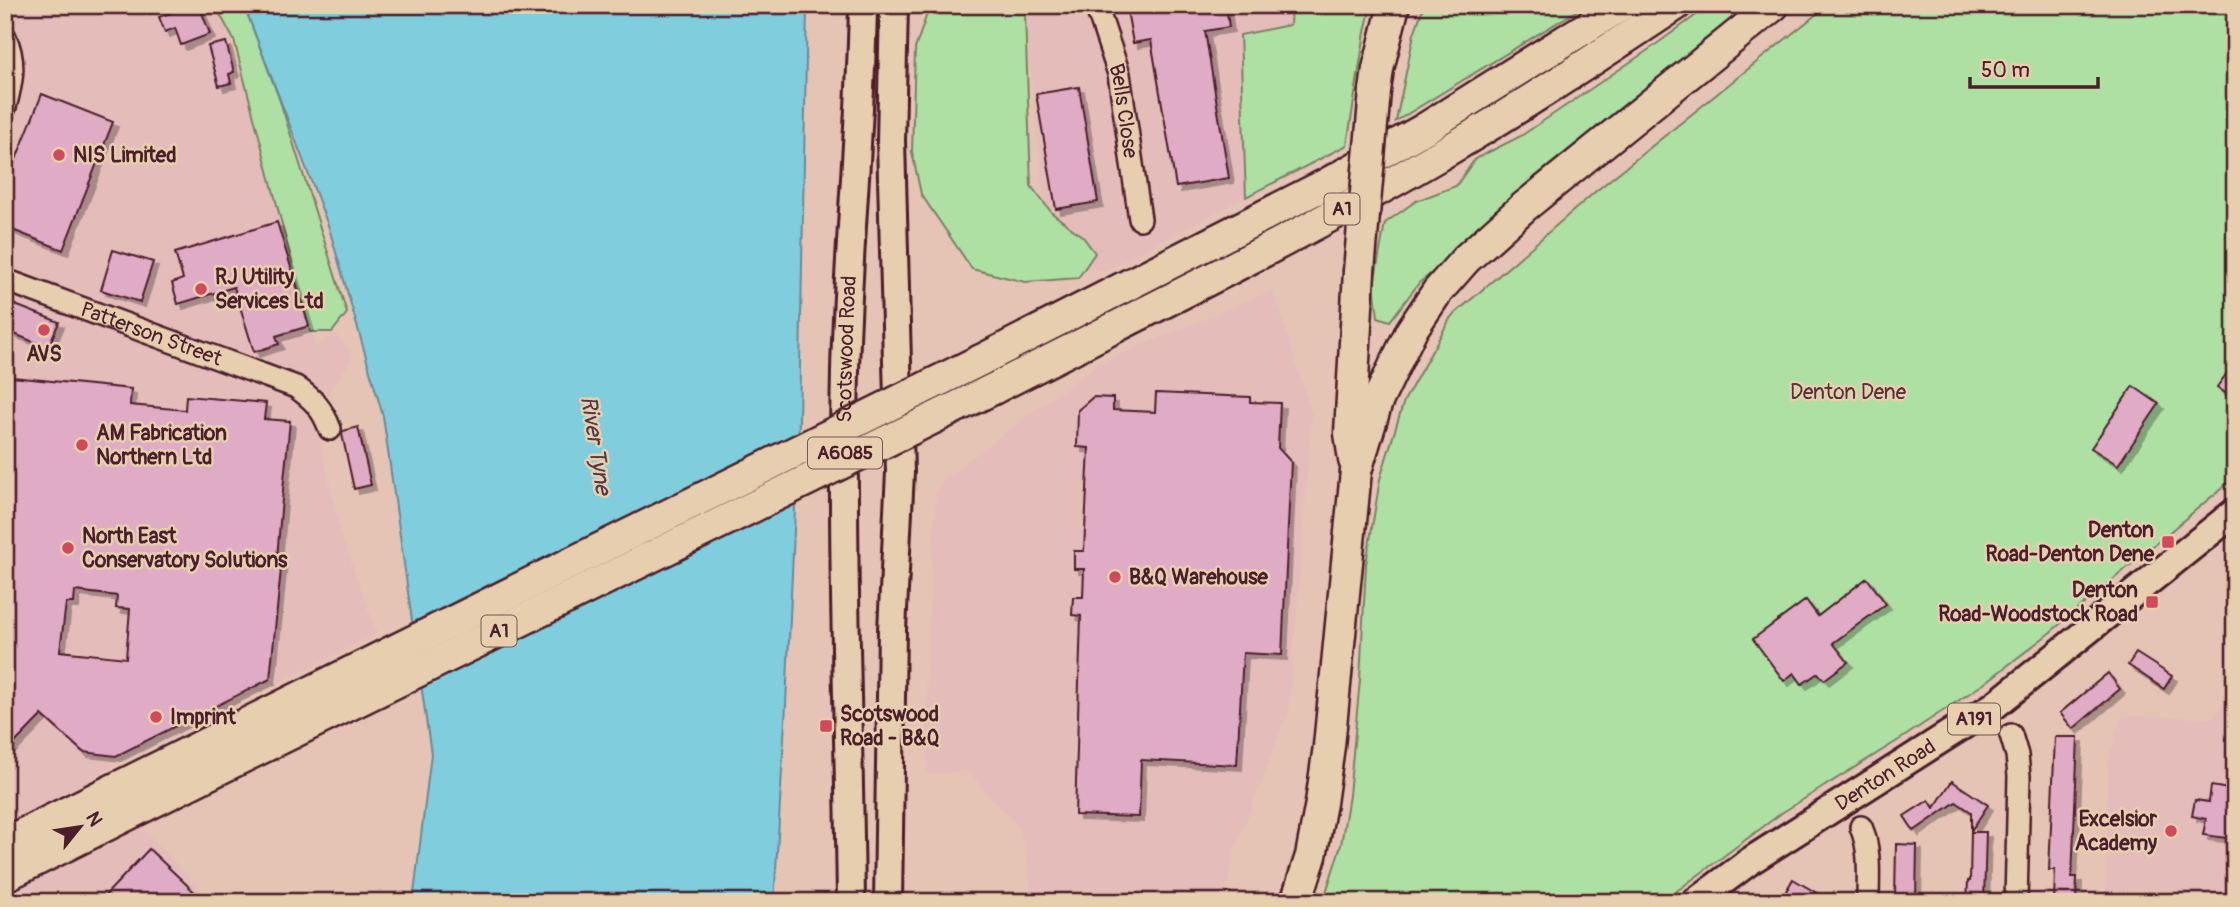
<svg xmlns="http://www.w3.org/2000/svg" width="2240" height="907" viewBox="0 0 2240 907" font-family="Pangolin,sans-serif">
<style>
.built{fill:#e4bcba}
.green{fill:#ade0a2;stroke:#7c8066;stroke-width:2}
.water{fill:#80cedd;stroke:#6a8896;stroke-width:2}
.building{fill:#e0abc4;stroke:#4a1f2b;stroke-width:2;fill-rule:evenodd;filter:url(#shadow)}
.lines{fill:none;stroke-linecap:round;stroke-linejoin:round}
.minor-casing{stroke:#4a1f2b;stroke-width:26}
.major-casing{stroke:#4a1f2b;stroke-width:32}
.highway-casing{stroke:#4a1f2b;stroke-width:35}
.minor{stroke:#e7ceaf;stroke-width:21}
.major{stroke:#e7ceaf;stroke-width:26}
.highway{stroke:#e7ceaf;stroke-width:30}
.highway-bridge-casing{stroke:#4a1f2b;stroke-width:35;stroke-linecap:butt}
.highway-bridge{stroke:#e7ceaf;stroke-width:30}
.poi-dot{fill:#d1495b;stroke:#e7ceaf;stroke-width:2.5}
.labels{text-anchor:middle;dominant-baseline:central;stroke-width:5;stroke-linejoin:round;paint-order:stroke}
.shield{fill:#e7ceaf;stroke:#795453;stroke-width:2}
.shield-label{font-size:19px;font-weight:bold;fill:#4a1f2b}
.street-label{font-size:21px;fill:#4a1f2b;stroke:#e7ceaf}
.poi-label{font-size:21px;font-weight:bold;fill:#4a1f2b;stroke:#e7ceaf;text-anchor:start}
.park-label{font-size:21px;fill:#543237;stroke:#e7ceaf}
.water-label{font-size:23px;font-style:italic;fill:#523946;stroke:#e7ceaf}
</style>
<defs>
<filter id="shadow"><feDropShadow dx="5" dy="5" stdDeviation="0" flood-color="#0004"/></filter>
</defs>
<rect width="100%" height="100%" fill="#e5c4b5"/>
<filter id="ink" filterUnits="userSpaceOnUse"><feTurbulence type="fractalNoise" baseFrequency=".0143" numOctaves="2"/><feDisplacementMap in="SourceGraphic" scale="14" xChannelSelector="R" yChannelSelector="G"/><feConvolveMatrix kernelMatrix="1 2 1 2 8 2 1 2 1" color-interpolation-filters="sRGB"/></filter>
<g filter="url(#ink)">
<g class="built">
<polygon points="5,5 219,5 273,170 316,347 334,333 354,356 314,413 341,534 377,634 91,777 214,902 5,902"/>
<polygon points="1027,5 1291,5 1290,25 1240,35 1246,197 1104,271 1074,266 1044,204 1025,14"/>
<polygon points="1273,290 1312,416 1289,709 1234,852 1224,902 1032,902 1027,860 1019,827 967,771 927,774 926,663 936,490 945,478 1097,364"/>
<polygon points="2235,684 2235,902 2105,902 2108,761 2122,716 2213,718"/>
</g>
<g class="green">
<polygon points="215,5 244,5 280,101 347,313 332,332 310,332 234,40"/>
<polygon points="930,5 1027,5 1025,14 1031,186 1052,213 1083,237 1095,253 1078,278 1025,282 972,269 921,194 912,152 915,49"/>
<polygon points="1291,5 1371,5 1365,32 1347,145 1246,197 1240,35 1290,25"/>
<polygon points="1424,5 1586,5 1396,121 1414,34"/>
<polygon points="1710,5 1762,5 1419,283 1390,321 1378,317 1374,284 1385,223 1416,201 1456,186 1475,159 1521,136 1651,48"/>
<polygon points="1828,5 2235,5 2235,477 2047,635 1985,683 1902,738 1783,812 1662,902 1323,902 1341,845 1349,795 1360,680 1366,564 1380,479 1404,401 1451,317 1596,191"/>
</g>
<polygon class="water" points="244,5 807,5 799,420 786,705 774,902 413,902 431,754 383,416 329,228"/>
<g class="building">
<polygon points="167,5 199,5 210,34 181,45 175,28 165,32 159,17 170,13"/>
<polygon points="1126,5 1226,5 1229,27 1205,31 1229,178 1176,187 1151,40 1133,43"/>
<polygon points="226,42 234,72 229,74 231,83 219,86 208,46"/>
<polygon points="1079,87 1098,202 1056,209 1036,94"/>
<polygon points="42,94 113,122 63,250 5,227 5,187"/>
<polygon points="277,222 309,326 276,336 279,344 254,352 234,287 178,304 172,283 183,279 175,253"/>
<polygon points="113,250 153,262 140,302 101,290"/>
<polygon points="5,301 59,322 48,348 5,330"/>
<polygon points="2235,362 2235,400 2217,387"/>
<path d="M12,377l119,12 -1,16 55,5 1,-14 80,7 -2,16 26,2 -9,89 -4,49h5l-12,120 -154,77 -33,-4 -41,-37 -37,38v-362l5,1zM75,591l42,5 -1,12 14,1 -4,49 -66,-7 6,-48h8z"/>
<polygon points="2133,386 2159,404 2118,465 2091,448"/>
<polygon points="1156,393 1250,397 1250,402 1280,403 1278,448 1291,462 1282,655 1243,653 1237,765 1141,760 1139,817 1075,815 1081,616 1072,615 1073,597 1083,597 1084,569 1074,569 1074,551 1084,551 1089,448 1077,447 1078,410 1093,397 1113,398 1113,410 1155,412"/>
<polygon points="358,427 371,485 354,489 342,434 343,431"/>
<polygon points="1867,578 1886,604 1833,643 1848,662 1824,680 1818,673 1802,684 1794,673 1784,681 1753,639 1806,600 1818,616"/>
<polygon points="2136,653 2172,676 2164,689 2128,665"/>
<polygon points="2108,673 2120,689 2073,729 2060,713"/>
<polygon points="2055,737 2078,737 2072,877 2077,877 2076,902 2054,902 2055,870 2049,870"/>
<polygon points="1952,781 1988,805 1971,831 1971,812 1956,802 1914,831 1904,816 1929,800 1934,808"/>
<polygon points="2211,786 2235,790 2235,839 2203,835 2206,819 2192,816 2195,800 2209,802"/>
<polygon points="1971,832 1986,832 1984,902 1967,902 1968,881 1970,881"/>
<polygon points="1896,844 1917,845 1916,899 1895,899"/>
<polygon points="149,849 205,902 99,902"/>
<polygon points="1793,879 1832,902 1800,902 1785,893"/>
</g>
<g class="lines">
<g class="minor-casing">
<g id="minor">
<path id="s1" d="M1096,5l23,69 21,145"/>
<path d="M5,37c11,24 7,45 0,70"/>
<path id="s2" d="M5,280l291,107c18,13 26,21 34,42"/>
<polyline points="2011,735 2017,755 2019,776 2016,902"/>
<path d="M1861,827c10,23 7,49 7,75"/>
</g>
</g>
<g class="major-casing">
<g id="major">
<path id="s3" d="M851,902c-2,-177 -10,-354 -6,-531 3,-122 16,-244 18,-366"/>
<polyline points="888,902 892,630 900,472 891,141 894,5"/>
<path id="s4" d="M1695,902l55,-41 245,-156 240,-193"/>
</g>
</g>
<g class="highway-casing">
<g id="highway">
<polyline points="1375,91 1378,69 1394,5"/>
<polyline points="981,360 1328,183 1424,129 1622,5"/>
<path d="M995,388c148,-76 299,-148 443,-232 81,-47 159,-99 238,-151"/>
<polyline points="1354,460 1350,433 1359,271"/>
<polyline points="1296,902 1311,856 1321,803 1329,746 1356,471 1377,402 1411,331 1437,292 1466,259 1524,207 1774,5"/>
</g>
</g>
<use href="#minor" class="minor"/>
<use href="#major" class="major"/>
<use href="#highway" class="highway"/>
<g class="highway-bridge-casing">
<g id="highway-bridge">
<polyline points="1359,271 1375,91"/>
<polyline points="5,843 981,360"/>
<polyline points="5,876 223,767 995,388"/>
</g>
</g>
<use href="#highway-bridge" class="highway-bridge"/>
</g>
</g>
<g class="poi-dot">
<circle cx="59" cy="155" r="7"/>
<circle cx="201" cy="289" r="7"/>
<circle cx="44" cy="330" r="7"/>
<circle cx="82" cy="445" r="7"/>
<rect x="2161" y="535" width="14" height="14" rx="3.5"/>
<circle cx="68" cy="548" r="7"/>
<circle cx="1115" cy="577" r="7"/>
<rect x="2145" y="595" width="14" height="14" rx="3.5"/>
<circle cx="156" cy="717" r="7"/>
<rect x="819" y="719" width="14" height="14" rx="3.5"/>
<circle cx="2171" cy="831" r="7"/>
</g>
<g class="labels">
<g class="shield">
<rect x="1324.5" y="193.5" width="35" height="31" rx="5"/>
<rect x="808" y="437.5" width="74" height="31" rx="5"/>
<rect x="481.5" y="615.5" width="35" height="31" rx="5"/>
<rect x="1948" y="703.5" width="52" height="31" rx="5"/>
</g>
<g class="shield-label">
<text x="1342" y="209">A1</text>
<text x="845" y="453">A6085</text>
<text x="499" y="631">A1</text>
<text x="1974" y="719">A191</text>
</g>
<g class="street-label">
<text stroke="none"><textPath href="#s1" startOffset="110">Bells Close</textPath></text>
<text stroke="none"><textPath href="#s2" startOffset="156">Patterson Street</textPath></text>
<text stroke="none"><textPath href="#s3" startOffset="553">Scotswood Road</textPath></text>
<text stroke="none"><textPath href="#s4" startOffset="229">Denton Road</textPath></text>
</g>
<g class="poi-label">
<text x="73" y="155">NIS Limited</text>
<text x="215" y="277">RJ Utility<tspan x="215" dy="24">Services Ltd</tspan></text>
<text x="44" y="354" text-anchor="middle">AVS</text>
<text x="96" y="433">AM Fabrication<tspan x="96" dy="24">Northern Ltd</tspan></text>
<text x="2154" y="530" text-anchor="end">Denton<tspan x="2154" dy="24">Road-Denton Dene</tspan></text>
<text x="82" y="536">North East<tspan x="82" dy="24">Conservatory Solutions</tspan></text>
<text x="1129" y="577">B&amp;Q Warehouse</text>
<text x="2138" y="590" text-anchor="end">Denton<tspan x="2138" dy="24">Road-Woodstock Road</tspan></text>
<text x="840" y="714">Scotswood<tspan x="840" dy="24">Road - B&amp;Q</tspan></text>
<text x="170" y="717">Imprint</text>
<text x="2157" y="819" text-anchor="end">Excelsior<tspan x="2157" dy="24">Academy</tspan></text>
</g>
<g class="park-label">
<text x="1848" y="392">Denton Dene</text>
</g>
<g class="water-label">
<text transform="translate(596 445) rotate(81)">River Tyne</text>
</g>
</g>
<rect width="2240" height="907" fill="none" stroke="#e7ceaf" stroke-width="28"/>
<rect x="14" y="14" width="2212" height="879" fill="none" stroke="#4a1f2b" stroke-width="2.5" filter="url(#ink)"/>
<g transform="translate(80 827) rotate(60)" stroke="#e7ceaf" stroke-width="5" paint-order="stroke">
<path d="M0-5L12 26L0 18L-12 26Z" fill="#4a1f2b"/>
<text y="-10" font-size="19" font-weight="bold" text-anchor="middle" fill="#4a1f2b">N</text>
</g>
<path d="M1970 77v10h128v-10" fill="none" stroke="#4a1f2b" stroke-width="3.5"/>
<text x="1981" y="77" font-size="21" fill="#4a1f2b" stroke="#e7ceaf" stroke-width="5" paint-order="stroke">50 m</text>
</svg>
